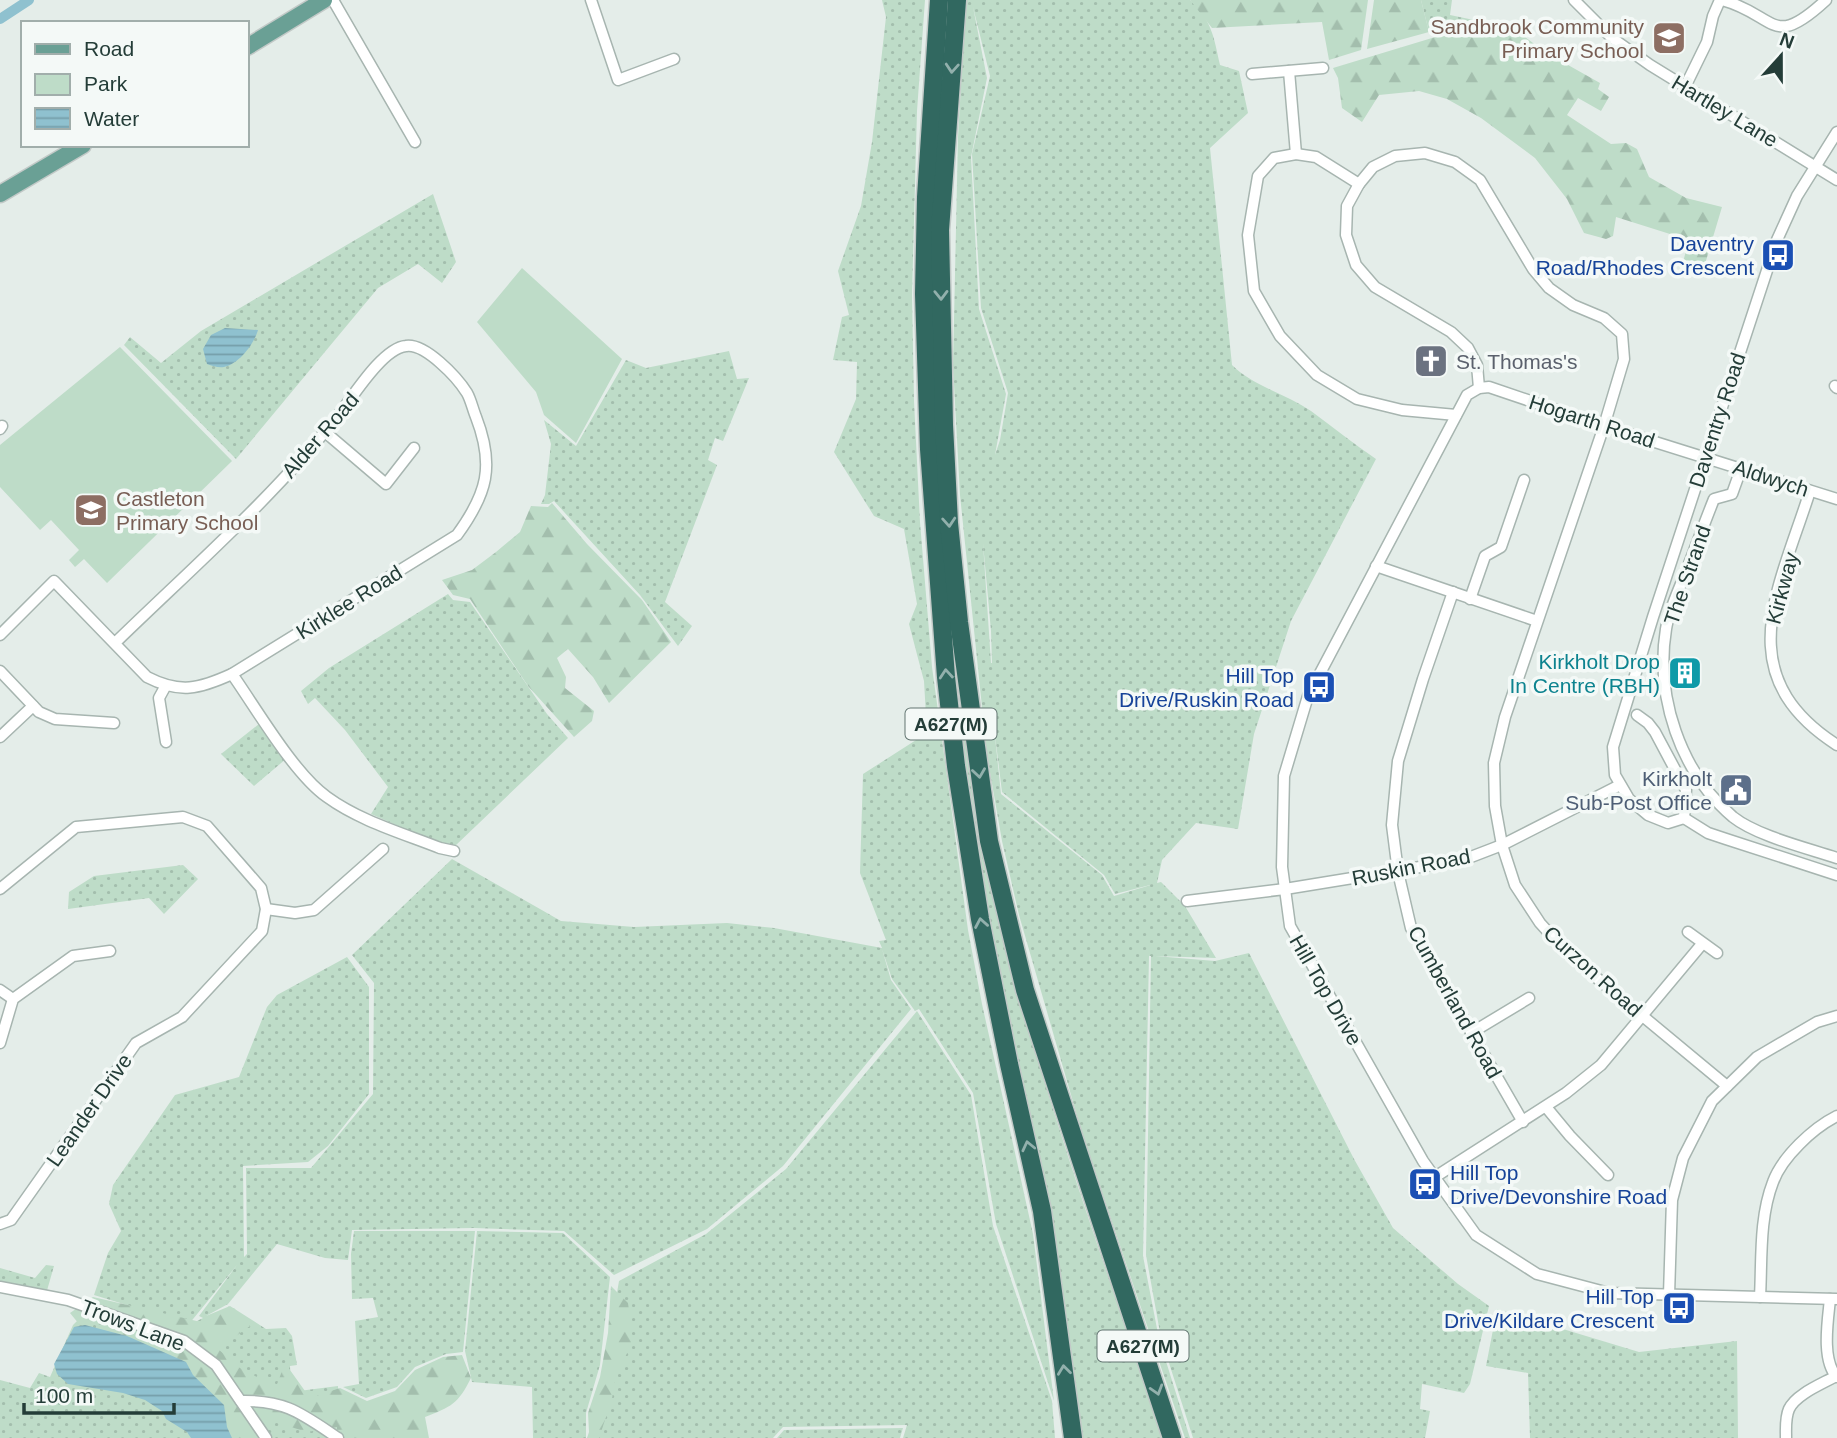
<svg xmlns="http://www.w3.org/2000/svg" width="1837" height="1438" viewBox="0 0 1837 1438" font-family="Helvetica,sans-serif">
<style>
.grass{fill:url(#grass-dots);fill-rule:evenodd}
.forest{fill:url(#forest-firs)}
.park{fill:#bedcc8}
.water{fill:url(#water-rules)}
.lines{fill:none;stroke-linecap:round;stroke-linejoin:round}
.canal{stroke:#8fc1cf;stroke-width:10}
.minor-casing{stroke:#a7b5b0;stroke-width:13}
.primary-casing{stroke:#c2c9c7;stroke-width:19}
.motorway-casing{stroke:#c2c9c7;stroke-width:21}
.minor{stroke:#fff;stroke-width:10}
.primary{stroke:#6aa095;stroke-width:16}
.motorway{stroke:#316860;stroke-width:18}
.oneway{stroke:#92b0ac}
.labels{text-anchor:middle;dominant-baseline:central;stroke-width:7;stroke-linejoin:round;paint-order:stroke}
.shield{fill:#f4f9f7;stroke:#627571;stroke-width:2}
.shield-label{font-size:19px;font-weight:bold;fill:#243d38}
.education-label{font-size:21px;fill:#785e54;stroke:#f4f9f7;text-anchor:end}
.street-label{font-size:21px;fill:#243d38;stroke:#f4f9f7}
.transit-label{font-size:21px;fill:#164399;stroke:#f4f9f7;text-anchor:end}
.worship-label{font-size:21px;fill:#5b616d;stroke:#f4f9f7;text-anchor:start}
.culture-label{font-size:21px;fill:#0d838f;stroke:#f4f9f7;text-anchor:end}
.service-label{font-size:21px;fill:#4e5e75;stroke:#f4f9f7;text-anchor:end}
</style>
<defs>
<pattern id="grass-dots" width="8" height="8" patternUnits="userSpaceOnUse" patternTransform="scale(1.75)"><rect width="8" height="8" fill="#bedcc8"/><path d="M2 2h.1M6 6h.1" fill="none" stroke="#a3bead" stroke-width="1.8" stroke-linecap="round"/></pattern>
<pattern id="forest-firs" width="22" height="20" patternUnits="userSpaceOnUse" patternTransform="scale(1.75)"><rect width="22" height="20" fill="#bedcc8"/><path d="M5 1l3.5 6h-7zM16 11l3.5 6h-7z" fill="#a3bead"/></pattern>
<pattern id="water-rules" width="6" height="5" patternUnits="userSpaceOnUse" patternTransform="scale(1.75)"><rect width="6" height="5" fill="#8fc1cf"/><path d="M0 2.5h6" fill="none" stroke="#759ea9"/></pattern>
</defs>
<rect width="100%" height="100%" fill="#e4ede9"/>
<g class="grass">
<polygon points="882,0 925,0 917,111 912,295 914,401 920,522 932,667 968,930 982,1004 1033,1234 1054,1401 996,1224 973,1093 919,1009 915,1011 892,979 882,949 891,980 911,1009 783,1166 707,1229 614,1275 564,1231 474,1228 352,1230 348,1260 325,1258 277,1244 228,1304 206,1316 230,1306 266,1329 286,1328 292,1336 297,1365 290,1366 291,1392 338,1386 339,1438 0,1438 0,1380 30,1388 39,1373 50,1377 73,1325 84,1314 187,1326 203,1318 199,1316 237,1265 189,1324 94,1295 108,1253 121,1231 109,1204 113,1185 175,1095 239,1077 267,1007 277,995 347,957 369,987 369,1094 328,1146 308,1162 243,1166 244,1257 247,1254 246,1168 311,1168 373,1094 374,983 352,955 452,859 561,921 634,927 727,923 774,928 882,948 879,941 886,940 860,873 863,774 927,733 924,681 909,624 917,604 904,529 874,516 834,452 856,399 857,362 833,360 842,317 849,315 838,271 861,206 872,142 886,17"/>
<path d="M966,0h224c22,20 24,38 30,65l19,6 9,42 -38,35 22,217c21,21 54,29 79,46 22,16 43,33 65,48l-85,162 -37,113 -16,95 -42,-6 -34,37 -5,23 4,-1 24,24 31,52 -61,-2 60,5 34,-8 105,206 39,69 65,56 31,22 -19,78 -6,9 -42,-9 -2,25 10,2 -5,27h-232l-32,-100 -15,-83 5,-299h-2l-6,300 16,83 31,99h-5l-103,-305 -63,-218 -17,-74 -15,-86 -27,-260 -7,-129 5,-229zM973,7l17,69 -18,78 9,154 27,85 -8,47 -5,15 11,-61 -27,-85 -8,-152 16,-79zM983,543l8,88 1,32h-1zM994,727l8,65 102,83 11,19 39,-10 -40,12 -12,-21 -101,-81z"/>
<polygon points="1421,0 1452,0 1450,15 1512,28 1463,23 1429,32"/>
<polygon points="433,194 456,262 442,283 418,264 378,288 236,459 124,345 130,337 161,363 201,331"/>
<polygon points="729,351 737,379 749,378 723,441 715,438 708,460 717,465 665,602 692,626 678,646 640,595 554,501 549,504 541,504 545,495 551,444 544,420 576,446 626,360 646,368"/>
<polygon points="448,594 453,600 470,602 547,714 568,738 455,846 435,842 371,814 388,787 345,730 315,698 308,704 301,691 329,668"/>
<polygon points="259,724 264,726 287,758 254,786 221,754"/>
<path d="M965,732c11,69 21,140 39,208 44,168 103,333 160,498h-84l-12,-104 -25,-163 -45,-194 -38,-233z"/>
<polygon points="183,865 198,879 164,914 149,898 68,909 69,892 94,876"/>
<polygon points="917,1011 971,1095 993,1226 1052,1401 1055,1438 903,1438 907,1425 783,1427 773,1438 592,1438 619,1281 706,1234 786,1169"/>
<polygon points="354,1231 475,1231 463,1352 446,1354 415,1367 397,1387 366,1398 343,1387 359,1384 355,1321 378,1317 373,1298 352,1299 351,1254"/>
<polygon points="477,1231 563,1233 610,1277 600,1365 586,1413 586,1438 533,1438 532,1387 472,1382 465,1351"/>
<polygon points="46,1265 54,1266 46,1294 0,1289 0,1268 35,1278"/>
<polygon points="1497,1309 1639,1352 1737,1341 1738,1438 1530,1438 1528,1373 1486,1366"/>
<polygon points="903,1428 900,1438 777,1438 784,1430"/>
</g>
<g class="forest">
<polygon points="1190,0 1368,0 1361,50 1329,60 1322,22 1212,28"/>
<polygon points="1374,0 1421,0 1429,32 1367,49"/>
<polygon points="1465,28 1521,34 1545,52 1600,83 1598,89 1609,97 1601,111 1578,98 1567,115 1611,144 1626,143 1637,149 1649,177 1686,198 1722,207 1705,264 1683,262 1689,240 1616,217 1613,236 1606,239 1584,233 1567,199 1535,158 1481,118 1447,99 1419,91 1379,95 1362,122 1342,108 1338,78 1333,68"/>
<polygon points="552,503 587,544 642,600 671,642 609,703 593,677 568,649 557,658 566,677 565,688 594,711 592,721 574,737 528,686 470,599 453,595 442,580 472,570 496,552 520,532 531,506 548,507"/>
<polygon points="611,1286 628,1303 633,1342 615,1376 612,1399 599,1438 587,1438 589,1432 588,1413 600,1377 608,1333"/>
<path d="M93,1297l108,25 18,-11 15,-3 16,18 -32,23 22,19 36,19 9,-24 25,35 30,-10 27,13 28,-10 20,-21 28,-13 19,-2 9,23c-13,26 -20,29 -46,39l4,21h-92v-11l-30,5 -48,-15h-14l10,15 -3,6h-22l-5,-22 -126,-80 -4,-13 -16,1 -9,-11z"/>
</g>
<g class="park">
<polygon points="522,268 622,359 576,443 544,415 536,392 477,322"/>
<polygon points="120,347 232,461 107,583 84,559 75,567 69,560 79,550 51,520 40,530 0,487 0,445"/>
</g>
<g class="water">
<path d="M225,328l33,2c-4,14 -19,34 -34,37 -6,1 -11,-1 -17,-3l-4,-15 8,-14z"/>
<polygon points="85,1325 127,1336 186,1362 193,1375 224,1405 227,1427 232,1438 191,1438 187,1432 166,1419 162,1411 145,1400 123,1393 68,1384 57,1374 54,1364 74,1327"/>
</g>
<g class="lines">
<polyline class="canal" points="0,19 29,0"/>
<g class="minor-casing">
<g id="minor">
<polyline points="333,0 415,142"/>
<polyline points="591,0 618,80 674,59"/>
<polyline points="1574,0 1612,38 1650,65 1837,180"/>
<path d="M1722,0c55,15 49,51 104,0"/>
<polyline points="1289,71 1296,154"/>
<polyline points="1252,74 1323,68"/>
<polyline points="1685,87 1707,42 1713,16 1720,0"/>
<polyline points="1359,184 1316,157 1296,154 1274,158 1258,176 1248,235 1254,291 1280,336 1317,375 1357,399 1402,410 1456,415"/>
<polyline points="1835,386 1837,388"/>
<polyline points="1479,388 1477,365 1468,348 1451,332 1375,287 1356,265 1346,235 1347,206 1359,184 1373,167 1395,156 1425,153 1455,162 1480,180 1533,269 1549,288 1573,305 1604,318 1622,334 1624,359 1604,426 1505,717 1494,763 1495,806 1502,845 1515,885 1540,923 1569,955 1727,1086"/>
<polyline points="0,429 2,426"/>
<polyline points="325,432 386,484 414,448"/>
<path d="M1741,469l-9,25 -18,5c-10,25 -19,50 -29,75 -7,18 -16,36 -19,55 -11,67 14,143 67,188 24,19 74,31 104,41"/>
<path d="M1810,491c-31,98 -82,184 27,254"/>
<polyline points="1837,499 1604,426 1489,387 1479,388 1467,395 1308,696 1284,776 1282,867 1290,926 1423,1161 1476,1235 1537,1274 1609,1293 1837,1299"/>
<polyline points="1376,566 1537,621"/>
<polyline points="1453,592 1423,679 1398,761 1392,825 1398,872 1411,928 1523,1122"/>
<polyline points="1470,599 1485,556 1501,547 1524,480"/>
<path d="M0,635l54,-54 93,96c33,17 52,12 85,-3l225,-139c30,-41 38,-69 19,-118 -3,-7 -5,-17 -9,-24 -10,-16 -42,-50 -61,-47 -23,2 -52,49 -66,67 -66,84 -149,156 -225,230"/>
<polyline points="0,671 39,712 55,719 114,723"/>
<path d="M232,674c24,34 62,100 95,123 33,24 75,36 113,51l14,3"/>
<polyline points="165,687 159,698 166,742"/>
<polyline points="1637,715 1648,723 1655,732 1686,790 1684,818"/>
<polyline points="0,737 33,706"/>
<polyline points="1684,818 1668,823 1648,815 1629,799 1615,775 1613,747 1653,617 1777,240 1797,196 1837,132"/>
<polyline points="1684,818 1708,833 1726,839 1837,875"/>
<polyline points="0,889 76,827 183,817 207,826 261,888 266,909 262,931 182,1017 136,1043 11,1220 0,1224"/>
<polyline points="1187,901 1285,889 1463,860 1502,845 1620,785"/>
<polyline points="266,909 295,913 314,910 383,849"/>
<polyline points="1688,932 1717,953"/>
<polyline points="0,990 13,999"/>
<polyline points="1471,1033 1529,998"/>
<polyline points="0,1043 13,999 73,956 110,951"/>
<polyline points="1546,1107 1570,1136 1608,1175"/>
<polyline points="1435,1177 1566,1093 1601,1065 1702,944"/>
<polyline points="0,1287 68,1300 184,1341 216,1365 266,1438"/>
<polyline points="1669,1295 1672,1200 1683,1158 1712,1101 1757,1057 1817,1022 1837,1016"/>
<path d="M1760,1297c2,-37 -1,-79 13,-115 9,-25 40,-54 64,-66"/>
<path d="M1830,1299c-2,21 -9,61 7,78"/>
<path d="M241,1401c45,-1 61,13 97,37"/>
<path d="M1786,1438c0,-9 -1,-20 3,-29 7,-15 33,-25 47,-33"/>
</g>
</g>
<g class="primary-casing">
<g id="primary">
<polyline points="247,47 324,0"/>
<polyline points="0,194 83,145"/>
</g>
</g>
<g class="motorway-casing">
<g id="motorway">
<polyline points="939,0 926,197 924,294 929,449 946,677 956,766 980,919 1009,1064 1042,1211 1073,1438"/>
<polyline points="957,0 940,230 944,425 949,523 959,622 989,841 1025,990 1172,1438"/>
</g>
</g>
<use href="#minor" class="minor"/>
<use href="#primary" class="primary"/>
<use href="#motorway" class="motorway"/>
</g>
<defs><path id="oneway-chevron" d="M-2-3.5L2.5 0L-2 3.5" fill="none" stroke-width="1.6" stroke-linecap="round" stroke-linejoin="round" transform="scale(1.75)"/></defs>
<g class="oneway">
<use href="#oneway-chevron" transform="translate(952 68) rotate(94)"/>
<use href="#oneway-chevron" transform="translate(941 295) rotate(89)"/>
<use href="#oneway-chevron" transform="translate(949 522) rotate(86)"/>
<use href="#oneway-chevron" transform="translate(946 674) rotate(-95)"/>
<use href="#oneway-chevron" transform="translate(979 773) rotate(82)"/>
<use href="#oneway-chevron" transform="translate(981 923) rotate(-100)"/>
<use href="#oneway-chevron" transform="translate(1028 1146) rotate(-103)"/>
<use href="#oneway-chevron" transform="translate(1064 1370) rotate(-97)"/>
<use href="#oneway-chevron" transform="translate(1157 1390) rotate(73)"/>
</g>
<defs>
<g id="school-square" transform="scale(1.75)"><rect x="-9" y="-9" width="18" height="18" rx="4" fill="#8d6e63" stroke="#f4f9f7"/><path d="M0-5L7-2L0 1L-7-2ZM-4 1L0 2.5L4 1V4Q0 6-4 4Z" fill="#fff"/></g>
<g id="bus-square" transform="scale(1.75)"><rect x="-9" y="-9" width="18" height="18" rx="4" fill="#1a4fb4" stroke="#f4f9f7"/><path d="M-5-6H5V4H4V6H2V4H-2V6H-4V4H-5ZM-3.5-4V0h7V-4ZM-3.5 1.2v1.5H-2V1.2ZM2 1.2v1.5H3.5V1.2Z" fill="#fff"/></g>
<g id="church-square" transform="scale(1.75)"><rect x="-9" y="-9" width="18" height="18" rx="4" fill="#6b7280" stroke="#f4f9f7"/><path d="M-1.2-6h2.4v3.5h3.3v2.4h-3.3V6h-2.4V-.1h-3.3v-2.4h3.3Z" fill="#fff"/></g>
<g id="building-square" transform="scale(1.75)"><rect x="-9" y="-9" width="18" height="18" rx="4" fill="#0f9aa8" stroke="#f4f9f7"/><path d="M-4-6H4V6H1V3H-1V6H-4ZM-2.5-4.3h1.7v1.8h-1.7ZM.8-4.3h1.7v1.8H.8ZM-2.5-1h1.7V.8h-1.7ZM.8-1h1.7V.8H.8Z" fill="#fff"/></g>
<g id="civic-square" transform="scale(1.75)"><rect x="-9" y="-9" width="18" height="18" rx="4" fill="#5c6f8a" stroke="#f4f9f7"/><path d="M-.6-6.5H3V-4.5H.6V-3L4-1V1h2V6H-6V1h2V-1L-.6-3ZM-1.2 2.5V6h2.4V2.5Z" fill="#fff"/></g>
</defs>
<g fill-rule="evenodd">
<use href="#school-square" x="1669" y="38"/>
<use href="#bus-square" x="1778" y="255"/>
<use href="#church-square" x="1431" y="361"/>
<use href="#school-square" x="91" y="510"/>
<use href="#building-square" x="1685" y="673"/>
<use href="#bus-square" x="1319" y="687"/>
<use href="#civic-square" x="1736" y="790"/>
<use href="#bus-square" x="1425" y="1184"/>
<use href="#bus-square" x="1679" y="1308"/>
</g>
<g class="labels">
<g class="shield">
<rect x="905.5" y="708.5" width="91" height="31" rx="5"/>
<rect x="1097.5" y="1330.5" width="91" height="31" rx="5"/>
</g>
<g class="shield-label">
<text x="951" y="724">A627(M)</text>
<text x="1143" y="1346">A627(M)</text>
</g>
<g class="education-label">
<text x="1644" y="26">Sandbrook Community<tspan x="1644" dy="24">Primary School</tspan></text>
<text x="116" y="498" text-anchor="start">Castleton<tspan x="116" dy="24">Primary School</tspan></text>
</g>
<g class="street-label">
<text transform="translate(1725 111) rotate(31)">Hartley Lane</text>
<text transform="translate(1717 420) rotate(-72)">Daventry Road</text>
<text transform="translate(1592 421) rotate(18)">Hogarth Road</text>
<text transform="translate(320 435) rotate(-49)">Alder Road</text>
<text transform="translate(1771 478) rotate(18)">Aldwych</text>
<text transform="translate(1687 575) rotate(-71)">The Strand</text>
<text transform="translate(1782 588) rotate(-75)">Kirkway</text>
<text transform="translate(349 602) rotate(-32)">Kirklee Road</text>
<text transform="translate(1411 867) rotate(-11)">Ruskin Road</text>
<text transform="translate(1593 971) rotate(42)">Curzon Road</text>
<text transform="translate(1326 990) rotate(60)">Hill Top Drive</text>
<text transform="translate(1455 1002) rotate(61)">Cumberland Road</text>
<text transform="translate(89 1110) rotate(-55)">Leander Drive</text>
<text transform="translate(133 1325) rotate(21)">Trows Lane</text>
</g>
<g class="transit-label">
<text x="1754" y="243">Daventry<tspan x="1754" dy="24">Road/Rhodes Crescent</tspan></text>
<text x="1294" y="675">Hill Top<tspan x="1294" dy="24">Drive/Ruskin Road</tspan></text>
<text x="1450" y="1172" text-anchor="start">Hill Top<tspan x="1450" dy="24">Drive/Devonshire Road</tspan></text>
<text x="1654" y="1296">Hill Top<tspan x="1654" dy="24">Drive/Kildare Crescent</tspan></text>
</g>
<g class="worship-label">
<text x="1456" y="361">St. Thomas's</text>
</g>
<g class="culture-label">
<text x="1660" y="661">Kirkholt Drop<tspan x="1660" dy="24">In Centre (RBH)</tspan></text>
</g>
<g class="service-label">
<text x="1712" y="778">Kirkholt<tspan x="1712" dy="24">Sub-Post Office</tspan></text>
</g>
</g>
<rect x="21" y="21" width="228" height="126" fill="#f4f9f7" stroke="#a1aeab" stroke-width="2"/>
<rect x="35" y="44" width="35" height="10" fill="#6aa095" stroke="#a1aeab" stroke-width="2"/>
<text x="84" y="56" font-size="21" fill="#243d38">Road</text>
<rect x="35" y="74" width="35" height="21" fill="#bedcc8" stroke="#a1aeab" stroke-width="2"/>
<text x="84" y="91" font-size="21" fill="#243d38">Park</text>
<rect x="35" y="108" width="35" height="21" fill="url(#water-rules)" stroke="#a1aeab" stroke-width="2"/>
<text x="84" y="126" font-size="21" fill="#243d38">Water</text>
<g transform="translate(1781 56) rotate(21)" stroke="#f4f9f7" stroke-width="5" paint-order="stroke">
<path d="M0-5L12 26L0 18L-12 26Z" fill="#243d38"/>
<text y="-10" font-size="19" font-weight="bold" text-anchor="middle" fill="#243d38">N</text>
</g>
<path d="M24 1403v10h150v-10" fill="none" stroke="#243d38" stroke-width="3.5"/>
<text x="35" y="1403" font-size="21" fill="#243d38" stroke="#f4f9f7" stroke-width="5" paint-order="stroke">100 m</text>
</svg>
